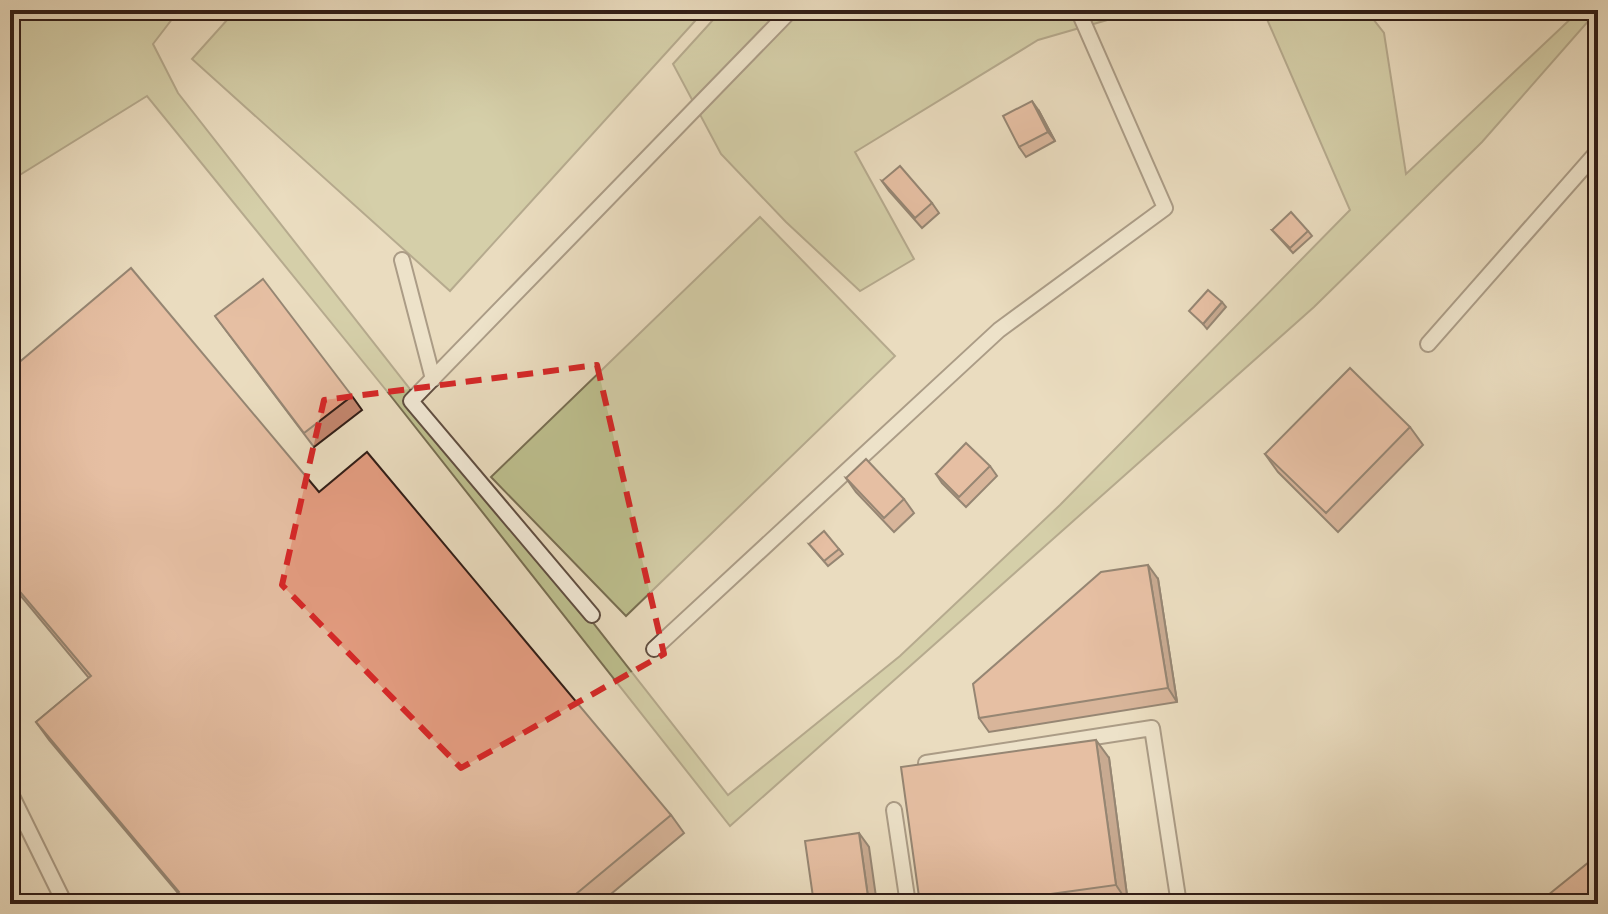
<svg xmlns="http://www.w3.org/2000/svg" width="1608" height="914" viewBox="0 0 1608 914" font-family="'Old Standard TT',serif">
<style>
.green{fill:#bdbf8e;stroke:#786e52;stroke-width:2}
.lines{fill:none;stroke-linecap:round;stroke-linejoin:round}
.service-casing{stroke:#604e41;stroke-width:18}
.service{stroke:#f1e8d5;stroke-width:14}
.wall{fill:#c3866e;stroke:#321e17;stroke-width:2}
.shaded-wall{fill:#9f6d5a;stroke:#321e17;stroke-width:2}
.building{fill:#e39c80;stroke:#321e17;stroke-width:2}
.marked{fill:none;stroke:#d62828;stroke-width:6;stroke-dasharray:16 10;stroke-linejoin:round}
</style>
<rect width="100%" height="100%" fill="#eadcbf"/>
<filter id="stains"><feTurbulence type="fractalNoise" baseFrequency=".0025" numOctaves="4"/><feColorMatrix values="0 0 0 0 .2 0 0 0 0 .09 0 0 0 0 .02 0 0 0 .5 -.17"/></filter>
<radialGradient id="worn" r=".72"><stop offset=".6" stop-color="#630" stop-opacity="0"/><stop offset="1" stop-color="#630" stop-opacity=".3"/></radialGradient>
<g class="green">
<polygon points="10,10 179,10 153,44 178,93 728,795 900,656 1060,505 1350,210 1263,10 1366,10 1384,33 1406,174 1580,10 1598,10 1482,142 1314,307 730,826 390,395 147,96 10,181"/>
<polygon points="236,10 705,10 450,291 192,59"/>
<polygon points="722,10 1142,10 1038,40 855,152 914,259 860,291 786,222 721,154 673,64"/>
<polygon points="760,217 895,356 626,616 491,477"/>
</g>
<g class="lines">
<g class="service-casing">
<g id="service">
<polyline points="402,260 433,379"/>
<polyline points="1428,344 1598,151"/>
<polyline points="592,615 411,401 791,10"/>
<polyline points="654,649 999,330 1165,208 1078,10"/>
<polyline points="926,763 1152,728 1179,904"/>
<polyline points="10,792 65,904"/>
<polyline points="894,810 908,904"/>
</g>
</g>
<use href="#service" class="service"/>
</g>
<g class="wall">
<polygon points="1039,111 1055,141 1026,157 1019,147"/>
<polygon points="882,181 932,203 939,213 922,228 889,191"/>
<polygon points="1272,230 1308,231 1312,236 1293,253"/>
<polygon points="215,316 352,396 362,410 314,447"/>
<polygon points="10,370 319,492 671,815 684,833 599,904 165,904 178,893 49,740 36,722 89,678 10,583"/>
<polygon points="1410,427 1423,445 1338,532 1278,472 1265,454"/>
<polygon points="990,466 997,476 966,507 942,483 936,474"/>
<polygon points="846,478 904,499 914,513 894,532 856,492"/>
<polygon points="809,544 839,549 843,554 828,566"/>
<polygon points="1158,579 1177,702 989,732 979,718"/>
<polygon points="1109,758 1128,903 920,904"/>
</g>
<g class="shaded-wall">
<polygon points="1032,101 1039,111 1055,141 1048,132"/>
<polygon points="1222,302 1226,307 1207,329 1203,324"/>
<polygon points="1148,565 1158,579 1177,702 1168,688"/>
<polygon points="1096,740 1109,758 1128,903 1116,885"/>
<polygon points="859,833 869,847 877,904 869,904"/>
</g>
<g class="building">
<polygon points="1032,101 1048,132 1019,147 1003,116"/>
<polygon points="900,166 932,203 915,218 882,181"/>
<polygon points="1291,212 1308,231 1290,248 1272,230"/>
<polygon points="131,268 319,492 367,452 671,815 564,904 165,904 179,892 36,722 91,676 10,580 10,370"/>
<polygon points="263,279 352,396 304,433 215,316"/>
<polygon points="1208,290 1222,302 1203,324 1189,311"/>
<polygon points="1350,368 1410,427 1326,513 1265,454"/>
<polygon points="966,443 990,466 959,497 936,474"/>
<polygon points="866,459 904,499 884,518 846,478"/>
<polygon points="824,531 839,549 824,561 809,544"/>
<polygon points="1148,565 1168,688 979,718 973,684 1101,572"/>
<polygon points="1096,740 1116,885 979,904 920,904 901,767"/>
<polygon points="859,833 869,904 814,904 805,841"/>
<polygon points="1598,860 1598,904 1537,904 1589,862"/>
</g>
<path d="M0 0H1608V914H0ZM597,365l67,289 -203,114 -179,-183 42,-185z" fill="#eadcbf" fill-opacity=".55" fill-rule="evenodd"/>
<path class="marked" d="M597,365l67,289 -203,114 -179,-183 42,-185z"/>
<rect width="1608" height="914" fill="none" stroke="#eadcbf" stroke-width="40"/>
<rect x="12" y="12" width="1584" height="890" fill="none" stroke="#321e17" stroke-width="4"/>
<rect x="20" y="20" width="1568" height="874" fill="none" stroke="#321e17" stroke-width="2"/>
<rect width="100%" height="100%" filter="url(#stains)"/>
<rect width="100%" height="100%" fill="url(#worn)"/>
</svg>
